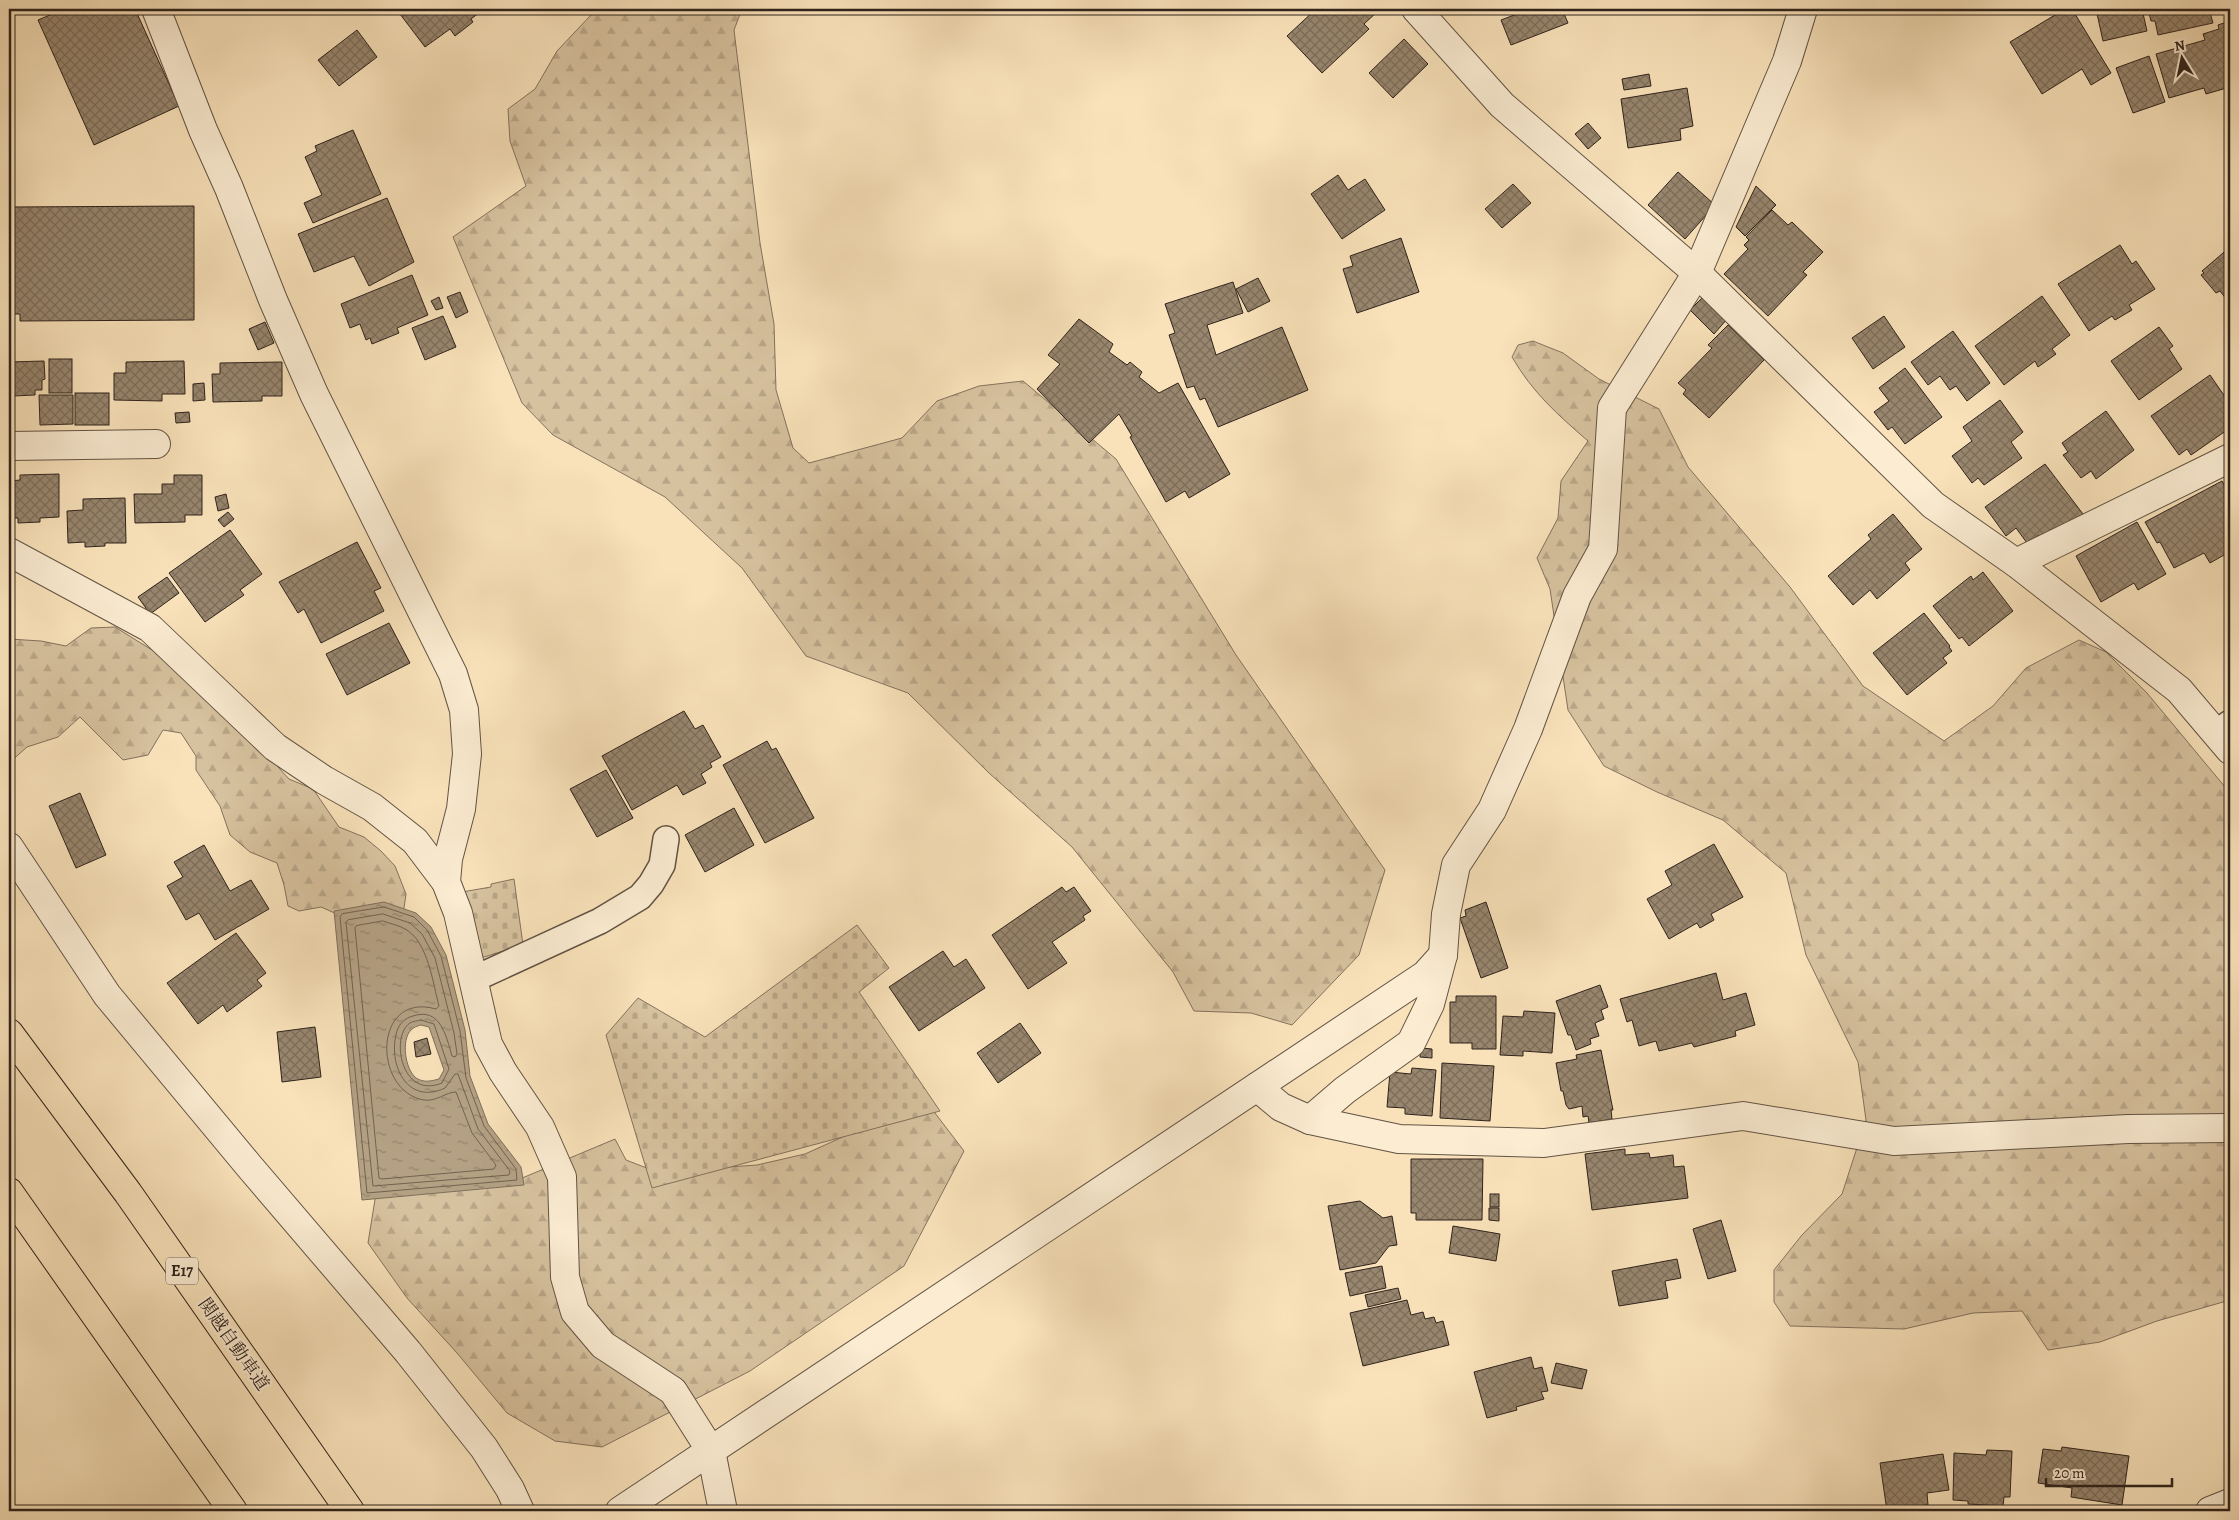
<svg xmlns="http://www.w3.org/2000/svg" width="2239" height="1520" viewBox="0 0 2239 1520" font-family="Alegreya,'Noto Serif JP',serif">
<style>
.forest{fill:url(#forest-firs);stroke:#83725e}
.cemetery{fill:url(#cemetery-stones);stroke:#83725e}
.water{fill:url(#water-ripples);stroke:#7f6f5a;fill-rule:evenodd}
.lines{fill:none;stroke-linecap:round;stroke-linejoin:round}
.shore{stroke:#726250;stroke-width:1}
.building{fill:url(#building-cross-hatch);stroke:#2f231c}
.service-casing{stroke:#625344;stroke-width:28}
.minor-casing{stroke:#625344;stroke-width:30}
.tertiary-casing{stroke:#625344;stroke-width:30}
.motorway-casing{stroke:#2f231c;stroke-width:30}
.service{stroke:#fbecd2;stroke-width:25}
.minor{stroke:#fbecd2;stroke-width:28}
.tertiary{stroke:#fbecd2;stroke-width:28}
.motorway{stroke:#f9e2ba;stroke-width:28}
.labels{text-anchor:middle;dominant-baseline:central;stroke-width:4.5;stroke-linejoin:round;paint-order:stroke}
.shield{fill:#fbecd2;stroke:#6c5f53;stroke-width:1}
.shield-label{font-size:16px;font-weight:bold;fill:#2f231c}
.street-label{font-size:18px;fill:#2f231c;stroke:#fbecd2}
</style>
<defs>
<pattern id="forest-firs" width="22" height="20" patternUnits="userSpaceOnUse" patternTransform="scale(1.25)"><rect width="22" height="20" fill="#d7c29f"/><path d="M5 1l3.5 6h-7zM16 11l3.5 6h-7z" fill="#b9a688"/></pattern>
<pattern id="cemetery-stones" width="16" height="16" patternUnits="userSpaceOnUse" patternTransform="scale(1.25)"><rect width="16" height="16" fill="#d7c29f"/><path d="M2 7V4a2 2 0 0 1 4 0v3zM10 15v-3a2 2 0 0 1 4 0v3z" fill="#b9a688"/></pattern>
<pattern id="water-ripples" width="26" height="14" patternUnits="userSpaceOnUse" patternTransform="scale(1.25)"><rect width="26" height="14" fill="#b4a184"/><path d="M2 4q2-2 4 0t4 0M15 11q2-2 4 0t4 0" fill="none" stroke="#93836b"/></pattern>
<pattern id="building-cross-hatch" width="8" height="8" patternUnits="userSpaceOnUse" patternTransform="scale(1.25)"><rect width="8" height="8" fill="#98866e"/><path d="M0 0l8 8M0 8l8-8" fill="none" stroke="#7c6d5a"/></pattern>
</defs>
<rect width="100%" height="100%" fill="#f9e2ba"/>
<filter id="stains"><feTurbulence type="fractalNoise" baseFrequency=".004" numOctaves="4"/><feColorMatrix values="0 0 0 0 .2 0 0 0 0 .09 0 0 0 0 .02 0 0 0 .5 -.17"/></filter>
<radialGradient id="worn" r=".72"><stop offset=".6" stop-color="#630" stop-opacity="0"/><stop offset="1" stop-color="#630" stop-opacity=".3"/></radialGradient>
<g class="forest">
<polygon points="584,9 742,9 734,30 760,243 774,324 776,390 793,448 809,463 902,438 937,401 979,386 1023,381 1116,459 1236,655 1385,870 1359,955 1292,1025 1251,1013 1194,1011 1173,972 1072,847 989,773 908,693 806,656 742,568 665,497 553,435 522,403 453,237 526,186 510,141 508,109 535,89 557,51 591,15"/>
<path d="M1533,341l30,12 36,26 60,30 29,58 102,120 73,99 81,55 49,-35 33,-38 53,-28 27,12 41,41 83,100v507l-73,21 -57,21 -52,8 -26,-39 -49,2 -69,16 -114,-3 -16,-24v-32l28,-35 40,-41 24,-74 -8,-58 -52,-107 -20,-82 -63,-53 -66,-28 -53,-26 -36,-56 -18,-121 -13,-31 21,-40 3,-37 27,-40c-30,-26 -56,-49 -76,-84l6,-12z"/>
<polygon points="115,627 152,650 172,668 209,695 232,726 267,755 289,779 313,789 339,827 364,837 381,851 395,866 406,894 402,922 346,918 321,907 299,911 288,906 284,885 277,863 250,852 230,835 220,806 196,770 196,756 181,733 163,730 148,755 123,760 80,717 58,737 27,747 9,763 9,639 41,641 66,646 91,628"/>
<polygon points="925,1100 964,1151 904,1266 750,1371 602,1447 555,1441 507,1413 457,1353 407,1298 368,1243 378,1181 508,1184 615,1139 626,1160 657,1172 757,1165 805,1154"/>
</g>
<g class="cemetery">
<polygon points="514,879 523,945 484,957 478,954 462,892 491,887 491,884"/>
<polygon points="857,925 889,968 859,992 940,1111 652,1188 606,1035 638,998 705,1037"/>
</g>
<path class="water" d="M384,902l32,11 15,14 15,28 19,75 5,46 18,48 33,43 3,18 -162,15 -28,-289zM421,1025l8,2 15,43 -5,9c-8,2 -15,4 -23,-1 -11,-9 -15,-38 -5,-48 3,-3 6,-4 10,-5z"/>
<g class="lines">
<g class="shore">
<polygon points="384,907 414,917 427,930 441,956 460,1031 466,1078 484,1126 516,1169 517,1180 367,1193 340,917 342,914"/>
<path d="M383,914l27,9 12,11 13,24 19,75 3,21 -2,3 -3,-1c-6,-21 -12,-49 -39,-40 -8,2 -14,8 -16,15 -10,33 10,75 48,57l10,-14h3l20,55 32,42 -1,4 -136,11 -27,-264 2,-2z"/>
<path d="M383,921c7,3 16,4 22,8 23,12 28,55 34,77l-3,3c-63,-18 -64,82 -12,91 12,2 22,-8 32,-8l16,41 24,32 -2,4 -112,10 -3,-1 -24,-250 1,-2z"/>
<path d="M421,1020l13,4 15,45 -7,14c-41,17 -52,-47 -32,-60 3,-2 8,-2 11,-3z"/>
</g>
</g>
<g class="building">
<polygon points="64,9 135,9 179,106 94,145 38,20"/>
<polygon points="408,9 484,9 471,19 473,22 455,36 450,29 425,47 400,14"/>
<polygon points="1316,9 1376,9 1378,11 1364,24 1369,29 1322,73 1287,36"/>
<polygon points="1530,9 1562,9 1568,23 1511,45 1501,20"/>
<polygon points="2065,9 2072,9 2111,73 2091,85 2082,69 2042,94 2010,42"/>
<polygon points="2096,9 2142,9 2147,31 2103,41"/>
<polygon points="2148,9 2209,9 2213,23 2158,35 2155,21 2151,21"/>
<polygon points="2230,21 2230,87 2206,94 2204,88 2169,98 2156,54 2205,40 2203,34 2219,29 2218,25"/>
<polygon points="357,30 377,57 339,86 318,60"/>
<polygon points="1404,39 1428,64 1393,98 1369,73"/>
<polygon points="2149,56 2165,102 2133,113 2116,68"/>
<polygon points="1649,74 1651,86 1624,90 1622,79"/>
<polygon points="1687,88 1693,126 1680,129 1681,140 1628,148 1621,99"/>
<polygon points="1588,123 1601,138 1588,149 1575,134"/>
<polygon points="353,130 381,194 313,223 304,203 322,195 305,157 317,151 315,146"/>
<polygon points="1678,172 1715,205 1685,239 1648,205"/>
<polygon points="1338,175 1348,190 1365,179 1385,210 1342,239 1311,194"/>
<polygon points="1513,184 1531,203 1502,228 1485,209"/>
<polygon points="1756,186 1776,205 1745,236 1736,227"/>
<polygon points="387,198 414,262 369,286 354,256 314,272 298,234"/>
<polygon points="194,206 194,320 20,321 20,314 9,314 9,207"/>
<polygon points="1772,210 1788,225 1792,222 1823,252 1803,272 1807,275 1768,316 1724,274 1748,249 1744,245 1749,240 1746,237"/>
<polygon points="1401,238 1419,292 1357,313 1343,269 1353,266 1350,256"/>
<polygon points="2120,245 2132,264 2136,261 2155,289 2129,305 2132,310 2115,320 2112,316 2089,331 2058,284"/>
<polygon points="2230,247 2230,308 2228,305 2230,304 2220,291 2216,293 2201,275 2204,273 2202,271"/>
<polygon points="412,275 428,315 397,328 399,333 372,344 370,338 366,340 360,324 350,328 341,304"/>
<polygon points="1258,278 1270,301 1248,312 1236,289"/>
<polygon points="1233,282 1243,313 1207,325 1216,355 1282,327 1308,390 1218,427 1205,398 1200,400 1194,386 1187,388 1169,335 1175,333 1165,304"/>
<polygon points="460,292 468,312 456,318 447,297"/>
<polygon points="1705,295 1728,318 1714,334 1690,310"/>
<polygon points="2042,296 2070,335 2052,349 2056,354 2038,367 2035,361 2004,385 1975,346"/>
<polygon points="439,297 443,308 436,310 431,301"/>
<polygon points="443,316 456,347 425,360 412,328"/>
<polygon points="1884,316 1905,347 1873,369 1852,338"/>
<polygon points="1079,319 1113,344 1109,352 1127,365 1130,362 1142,372 1139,377 1159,393 1178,383 1230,474 1189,498 1185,491 1166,502 1130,437 1132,436 1119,414 1089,443 1037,389 1060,364 1048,355"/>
<polygon points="265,322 274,343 258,350 249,329"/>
<polygon points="1728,325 1764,360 1709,418 1683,394 1686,390 1678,383 1712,348 1708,345"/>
<polygon points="2159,327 2173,346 2169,349 2182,369 2139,400 2111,361"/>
<polygon points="1953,331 1990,383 1967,401 1956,386 1950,390 1940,376 1928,385 1911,362"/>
<rect x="49" y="359" width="23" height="34"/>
<polygon points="44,361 45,379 42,380 42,390 35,390 35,395 13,396 13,401 9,401 9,362"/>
<polygon points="184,361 185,394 162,394 162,401 114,400 114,373 126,373 126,362"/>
<polygon points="282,362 282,396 262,396 262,401 213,402 212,374 220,374 220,363"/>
<polygon points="1905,368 1942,417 1905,444 1892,427 1888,430 1874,412 1889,401 1879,388"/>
<polygon points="2210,375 2230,404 2230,428 2191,455 2187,449 2179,455 2151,416"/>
<polygon points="204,383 205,400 193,401 193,384"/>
<rect x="75" y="393" width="34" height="32"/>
<polygon points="39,395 73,395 73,424 40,425"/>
<polygon points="2000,400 2023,432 2011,442 2022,458 1984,485 1978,478 1972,483 1952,456 1972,441 1963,427"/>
<polygon points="2106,411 2134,450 2096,479 2091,471 2081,478 2063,455 2068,452 2062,443"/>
<polygon points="189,412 190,422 176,423 175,413"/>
<polygon points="2045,464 2083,514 2059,533 2055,528 2042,538 2039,535 2027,543 2016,528 2006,536 1985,507"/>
<polygon points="59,474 59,517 40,518 40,522 18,523 18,518 9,518 10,481 20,480 20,475"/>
<polygon points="174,475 202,475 202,515 185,515 185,522 135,523 134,494 162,494 162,484 174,484"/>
<polygon points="2222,481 2230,496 2230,558 2227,560 2224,555 2210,563 2204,553 2174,568 2160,542 2157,543 2145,522"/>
<polygon points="226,494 229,508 218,511 215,497"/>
<polygon points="125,498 126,543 105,543 105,546 85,547 85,542 68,543 67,511 83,510 83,499"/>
<polygon points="228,512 234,519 224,527 218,520"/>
<polygon points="1893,514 1922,549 1905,563 1910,570 1877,599 1870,590 1853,605 1828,576 1871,539 1868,535"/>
<polygon points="2137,522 2166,574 2138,590 2134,583 2101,602 2076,556"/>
<polygon points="230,530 262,574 240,590 244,595 205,622 169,573"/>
<polygon points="357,542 381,588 374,591 384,611 321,643 304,609 298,613 279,582"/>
<polygon points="1983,572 2013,611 1969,646 1962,637 1959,639 1933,606 1971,576 1973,580"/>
<polygon points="167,577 179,593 150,614 138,597"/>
<polygon points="1924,613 1950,646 1949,647 1952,651 1943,658 1947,663 1907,695 1873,653"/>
<polygon points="389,623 410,663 347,695 326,654"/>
<polygon points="684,711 695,729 703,725 721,757 710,763 712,767 701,774 706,783 683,795 677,785 632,810 602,756"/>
<polygon points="767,741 772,750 776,748 814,818 765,843 723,765"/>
<polygon points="606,770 633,818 597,837 570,789"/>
<polygon points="80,793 106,855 76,868 49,806"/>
<polygon points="734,808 754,845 705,872 685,835"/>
<polygon points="1714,844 1743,897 1711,914 1714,920 1700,928 1697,923 1669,939 1647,899 1672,885 1665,871"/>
<polygon points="204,845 230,891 251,880 269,909 215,940 199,913 186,920 167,886 183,877 174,862"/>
<polygon points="1062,887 1066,892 1074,887 1091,911 1083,916 1085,920 1052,942 1067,963 1028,989 992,935"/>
<polygon points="1486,902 1508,968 1481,978 1460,918 1466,916 1465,910"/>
<polygon points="236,933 266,973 257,980 262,986 227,1012 223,1005 198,1024 167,983"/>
<polygon points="943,951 954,967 966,959 985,988 919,1031 889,987"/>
<polygon points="1716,973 1723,1000 1746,993 1755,1025 1735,1031 1736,1036 1694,1047 1692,1043 1659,1051 1656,1041 1639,1046 1632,1020 1627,1022 1620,999"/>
<polygon points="1600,985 1608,1007 1601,1010 1604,1019 1595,1023 1599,1036 1590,1039 1591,1044 1576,1050 1571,1035 1568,1035 1556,1001"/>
<polygon points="1456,996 1496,996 1496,1049 1472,1049 1472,1043 1450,1043 1450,1002 1456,1002"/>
<polygon points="1524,1011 1555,1013 1552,1053 1523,1051 1523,1056 1500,1055 1503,1016 1523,1017"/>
<polygon points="1020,1023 1041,1053 998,1083 977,1053"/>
<polygon points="315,1027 321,1077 282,1082 277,1032"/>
<polygon points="427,1038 431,1054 416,1057 414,1042"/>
<polygon points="1421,1048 1432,1049 1432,1058 1420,1057"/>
<polygon points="1601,1050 1613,1110 1611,1110 1612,1119 1589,1123 1588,1116 1583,1117 1582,1106 1569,1109 1566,1105 1563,1091 1561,1091 1556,1063 1577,1059 1576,1055"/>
<polygon points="1442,1063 1494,1066 1490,1121 1440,1118"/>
<polygon points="1412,1068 1436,1070 1432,1116 1405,1114 1405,1108 1387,1107 1390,1072 1411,1074"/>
<polygon points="1625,1149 1625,1155 1649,1153 1650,1158 1673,1155 1674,1167 1684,1166 1688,1198 1592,1210 1585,1154"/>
<polygon points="1411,1159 1483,1159 1482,1220 1416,1220 1416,1213 1411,1213"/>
<rect x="1490" y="1194" width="9" height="13"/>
<polygon points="1360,1201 1383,1218 1392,1216 1397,1245 1389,1246 1376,1263 1340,1270 1328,1206"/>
<polygon points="1489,1208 1499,1208 1499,1221 1489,1220"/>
<polygon points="1721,1220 1736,1271 1708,1279 1693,1229"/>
<polygon points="1453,1226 1500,1234 1496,1261 1449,1253"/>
<polygon points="1677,1259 1681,1278 1665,1281 1668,1298 1619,1306 1612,1271"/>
<polygon points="1382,1266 1386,1288 1350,1296 1345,1273"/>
<polygon points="1398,1288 1401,1299 1368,1307 1365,1295"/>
<polygon points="1407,1300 1411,1315 1423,1312 1425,1319 1434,1317 1436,1323 1443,1321 1449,1345 1363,1366 1350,1313"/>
<polygon points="1531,1357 1534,1369 1542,1367 1548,1391 1541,1392 1544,1399 1516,1407 1517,1410 1487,1418 1474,1372"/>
<polygon points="1556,1363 1587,1370 1582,1389 1551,1383"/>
<polygon points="2062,1447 2129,1456 2122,1505 2071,1497 2072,1488 2038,1483 2043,1449 2061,1451"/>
<polygon points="1987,1450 2012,1451 2010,1497 2004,1497 2003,1506 1968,1504 1968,1501 1953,1500 1954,1453 1986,1455"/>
<polygon points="1943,1454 1949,1490 1927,1493 1928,1505 1917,1506 1918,1511 1887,1511 1880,1463"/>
</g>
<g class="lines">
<g class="service-casing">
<g id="service">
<polyline points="2217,732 2230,723"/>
<polyline points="474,979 600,921 640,897 651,884 662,865 666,839"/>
</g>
</g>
<g class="minor-casing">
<g id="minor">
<polyline points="156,9 203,130 229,188 273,300 314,394 453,674 464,710 467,754 461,809 448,859 446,882 458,913 488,1044 503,1072 540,1127 562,1177 565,1277 575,1312 603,1345 673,1391 711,1451 723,1511"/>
<polyline points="1416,9 1502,105 1697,273 1933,505 2016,563 2179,690 2230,750"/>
<polyline points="9,446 156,444"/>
<polyline points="9,552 150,628 275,747 324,780 372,807 415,841 446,882"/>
<polyline points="2016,563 2230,458"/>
<polyline points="1257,1087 1281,1107 1310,1120 1399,1139 1544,1143 1743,1116 1894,1141 2128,1129 2230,1128"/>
<polyline points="1310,1120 1345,1090 1411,1043 1430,1004 1443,955 1446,914 1456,865 1492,810 1528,729 1577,596 1603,549 1612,408 1697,273 1787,61 1803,9"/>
<polyline points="620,1511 1425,975 1443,955"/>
</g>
</g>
<g class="tertiary-casing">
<g id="tertiary">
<polyline points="9,847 107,995 249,1166 408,1352 484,1448 510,1489 520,1511"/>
<polyline points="2210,1511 2230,1503"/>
</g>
</g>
<g class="motorway-casing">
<g id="motorway">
<polyline points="9,1033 128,1193 350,1511"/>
<polyline points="9,1192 233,1511"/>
</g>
</g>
<use href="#service" class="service"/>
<use href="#minor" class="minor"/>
<use href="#tertiary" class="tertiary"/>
<use href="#motorway" class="motorway"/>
</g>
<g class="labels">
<rect class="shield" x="166" y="1257.5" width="32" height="27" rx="4"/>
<g class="shield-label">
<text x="182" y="1271">E17</text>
</g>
<g class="street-label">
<text transform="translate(234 1344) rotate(55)">関越自動車道</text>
</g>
</g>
<rect width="2239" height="1520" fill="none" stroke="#f9e2ba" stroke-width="30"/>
<rect x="10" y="10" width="2219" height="1500" fill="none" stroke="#2f231c" stroke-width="2.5"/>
<rect x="15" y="15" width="2209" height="1490" fill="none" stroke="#2f231c"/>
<g transform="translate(2182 58) rotate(350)" stroke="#fbecd2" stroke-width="4" paint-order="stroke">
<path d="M0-4L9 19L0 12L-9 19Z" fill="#2f231c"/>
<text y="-8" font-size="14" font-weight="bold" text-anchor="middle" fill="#2f231c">N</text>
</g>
<path d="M2046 1478v8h126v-8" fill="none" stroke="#2f231c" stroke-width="2.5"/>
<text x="2054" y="1478" font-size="15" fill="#2f231c" stroke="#fbecd2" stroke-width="4" paint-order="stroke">20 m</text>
<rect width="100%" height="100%" filter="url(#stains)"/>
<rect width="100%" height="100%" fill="url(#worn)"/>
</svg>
